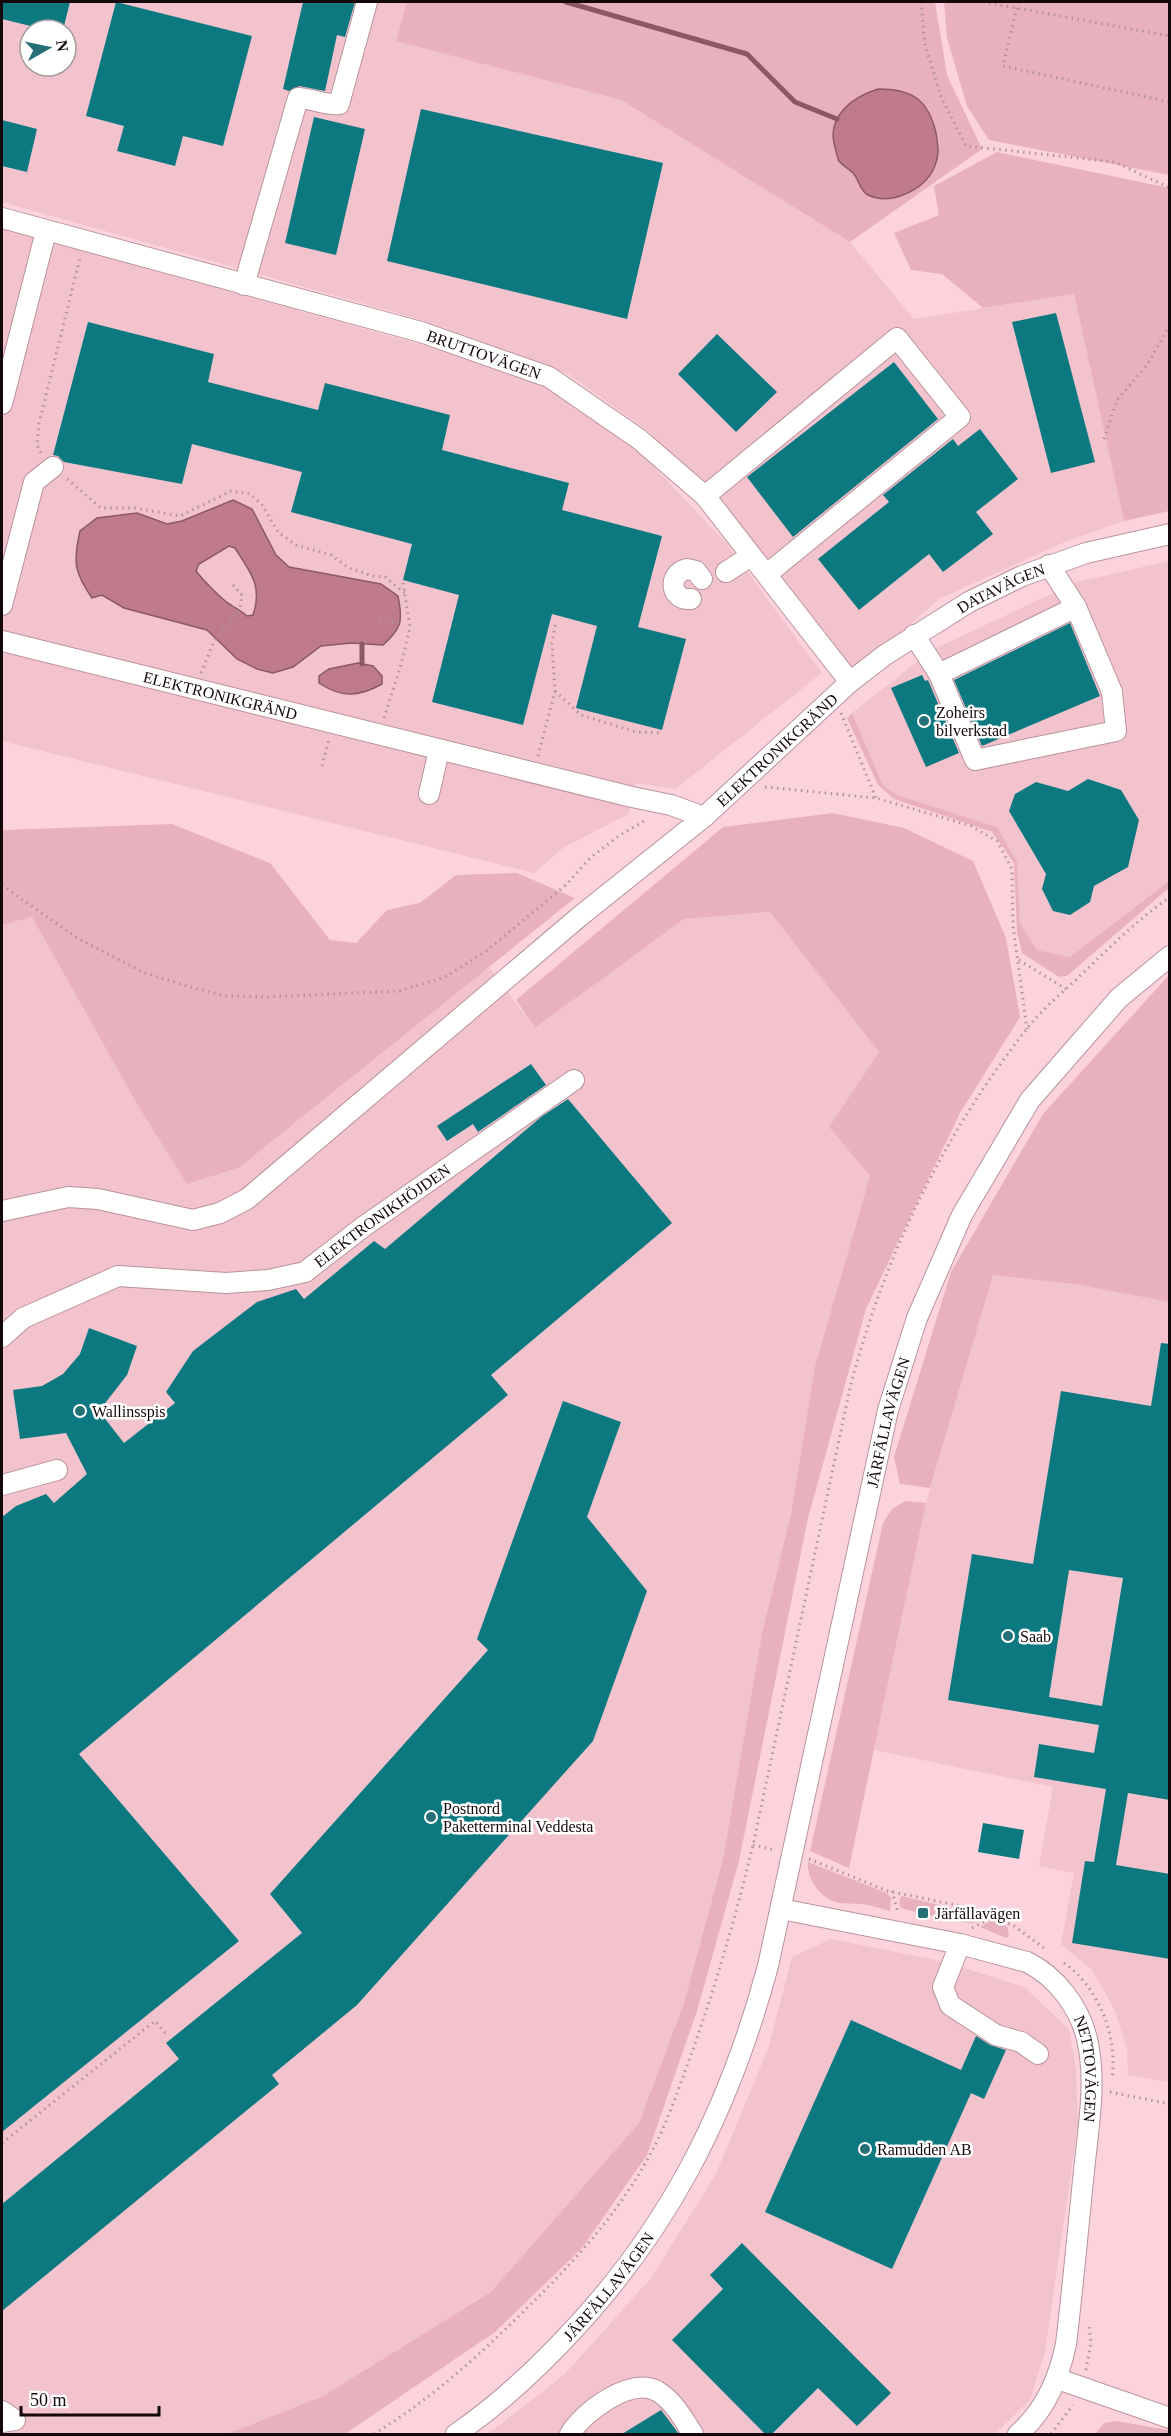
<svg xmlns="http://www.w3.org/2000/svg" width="1171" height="2436" viewBox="0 0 1171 2436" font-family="'Times New Roman',serif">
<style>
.built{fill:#f2c2cd;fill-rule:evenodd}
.green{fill:#e9b1bd}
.water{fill:#bf7b8c;stroke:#8c5866;stroke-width:1.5;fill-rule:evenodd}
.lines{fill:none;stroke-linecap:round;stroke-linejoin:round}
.stream{stroke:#8c5866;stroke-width:5}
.building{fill:#0c7981;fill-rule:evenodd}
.minor-casing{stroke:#b9939b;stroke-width:22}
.path{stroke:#b29299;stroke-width:3;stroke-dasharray:1.5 4.5;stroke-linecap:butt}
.minor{stroke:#fff;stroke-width:20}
.poi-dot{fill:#257076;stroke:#fff;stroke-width:2}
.labels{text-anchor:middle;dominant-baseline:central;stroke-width:5;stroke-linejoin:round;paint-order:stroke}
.street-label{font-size:16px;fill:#15080c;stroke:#fff}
.poi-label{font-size:16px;fill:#15080c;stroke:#fff;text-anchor:start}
</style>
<rect width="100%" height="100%" fill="#fcd3dc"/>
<g class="built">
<path d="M2,2h405l-10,39 224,59 229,142 64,77 160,-25 50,227 -57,20 -128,58 -89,77 -108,-147 -94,-98 -78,-56 -141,-53 -427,-120zM30,30h36v36h-36z"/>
<polygon points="2,229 416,343 551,387 638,450 726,543 822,673 675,789 636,783 629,814 564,847 534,873 2,741"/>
<polygon points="1169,561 1169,881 1070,957 1037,950 1020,923 1017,862 997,827 897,795 883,785 852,713 932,650 1077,582"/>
<polygon points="770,912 879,1052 829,1127 870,1176 815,1366 791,1514 762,1633 723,1859 684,2003 639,2123 491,2292 323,2396 227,2434 2,2434 2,925 32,917 137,1104 240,1167 489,967 535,1028 684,919"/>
<polygon points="992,1274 1075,1284 1169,1302 1169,2082 1128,2075 1127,2049 1114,2009 1092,1970 1061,1944 1074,1873 1039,1866 1053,1787 874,1750 926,1503"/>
<polygon points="831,1939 945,1962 1024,1987 1069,2029 1076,2068 1078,2124 1045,2352 1030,2400 995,2434 488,2434 565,2374 651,2278 716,2174 768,2049 792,1957"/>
</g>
<g class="green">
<polygon points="407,2 935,2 947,75 982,149 850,242 621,100 396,41"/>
<polygon points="944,2 1169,2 1169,175 989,140 967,106 947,38"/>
<polygon points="997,152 1169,188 1169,511 1124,521 1074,294 983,308 942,274 911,270 894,233 939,215 934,186"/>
<polygon points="852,713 883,785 897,795 997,827 1017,862 1020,923 1037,950 1070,957 1169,881 1169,888 1067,976 1059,977 1022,953 1017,932 1014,863 992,832 894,799 878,785 847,718"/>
<polygon points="833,813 904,828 973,861 1006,938 1020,1017 960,1113 866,1309 808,1518 739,1861 697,2011 647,2155 582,2248 495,2332 345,2434 227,2434 323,2396 491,2292 639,2123 684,2003 723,1859 762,1633 791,1514 815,1366 870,1176 829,1127 879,1052 770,912 684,919 535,1028 516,1000 723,827"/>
<polygon points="172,824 270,863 330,940 356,943 387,910 420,903 456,875 517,873 575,898 240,1167 187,1184 137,1104 32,917 2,925 2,830"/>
<polygon points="1169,975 1169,1302 1075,1284 993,1275 930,1488 900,1484 894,1457 951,1272 1043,1114"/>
<polygon points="905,1501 926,1503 849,1868 810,1851 883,1523 892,1509"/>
<path d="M808,1862l79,31 4,5 -1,13c-9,-2 -19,-6 -28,-7 -10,-1 -20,1 -29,-3 -15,-6 -26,-23 -25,-39z"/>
<path d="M901,1896l82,19c-3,7 -8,8 -15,8l-50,-10 -17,-5 -2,-5z"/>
<polygon points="992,1920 1002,1923 1008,1928 1009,1937 1006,1938 980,1927"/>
<polygon points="1116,2421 1169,2430 1169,2434 1095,2434 1104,2423"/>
</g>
<g class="water">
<path d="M878,89c34,0 50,10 58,44 2,14 4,22 -2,35 -10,22 -43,38 -66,27 -9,-5 -9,-16 -15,-22 -4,-4 -11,-8 -14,-12 -2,-4 -3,-10 -4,-14 -9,-30 17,-50 43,-58z"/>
<path d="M233,500l19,9 24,46 13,12 92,17 17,12c5,25 4,32 -15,49l-32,-2 -30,3 -28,21 -20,6 -16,-4 -20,-10 -30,-29 -83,-22 -22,-13 -10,3c-18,-26 -19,-36 -12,-67l17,-13 40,-5 30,11 15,-3zM229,546l6,2c15,24 28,37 18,67l-6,1c-6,-5 -10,-7 -16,-11 -8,-4 -29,-26 -35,-34l3,-7z"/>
<path d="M358,663l15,3 9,10v8c-23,13 -41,14 -63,-1v-7l10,-7z"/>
</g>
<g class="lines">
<g class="stream">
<polyline points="566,2 747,54 795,102 837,119"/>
<polyline points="362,644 362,664"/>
</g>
</g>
<g class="building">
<polygon points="2,2 70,2 63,30 47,30 2,19"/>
<polygon points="116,2 252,36 223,146 183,136 175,166 117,151 124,126 86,116"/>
<polygon points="303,2 355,2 345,37 337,35 325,91 299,86 289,91 283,89"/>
<polygon points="421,109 663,163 627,319 387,261"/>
<polygon points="314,117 365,129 336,255 285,243"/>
<polygon points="2,120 37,129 27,172 2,166"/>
<polygon points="1056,313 1095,462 1051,473 1012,322"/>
<polygon points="88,322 214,354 208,382 318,410 325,383 450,415 442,450 569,483 562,510 662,536 638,627 686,639 662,730 576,708 597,626 552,614 523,725 432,702 459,595 403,580 412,544 291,512 302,472 192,444 182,484 64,462 58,456 53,455"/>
<polygon points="717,334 777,392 736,432 678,374"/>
<polygon points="894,362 938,419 793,537 747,477"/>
<polygon points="980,429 1018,479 976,512 993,534 943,572 929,554 859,610 818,559 889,502 883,495 953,439 958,446"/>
<polygon points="1070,623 1100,696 982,746 954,680"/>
<polygon points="922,675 925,681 928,680 959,753 926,767 891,688"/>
<polygon points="1088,779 1121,790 1139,820 1128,867 1094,886 1090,902 1070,915 1053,911 1042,889 1046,874 1009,811 1015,794 1036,782 1068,791"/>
<polygon points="531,1064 546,1085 478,1132 473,1124 447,1141 437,1126"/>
<polygon points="568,1099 672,1223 491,1375 508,1395 79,1754 239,1941 2,2132 2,1517 16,1506 46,1494 54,1503 87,1474 66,1433 20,1439 13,1390 42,1386 63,1374 80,1354 89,1328 137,1346 127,1375 99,1411 124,1443 175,1403 166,1392 193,1351 257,1302 296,1289 304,1299 374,1241 385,1249 541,1117"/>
<path d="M1161,1343l9,1v456l-42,-7 -12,72 54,9v85l-98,-16 13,-82 9,1 12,-73 -72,-12 5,-33 55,9 5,-28 -151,-25 24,-146 61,10 28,-173 90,15zM1069,1570l54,8 -21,128 -53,-9z"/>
<polygon points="563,1401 621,1422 587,1517 647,1591 593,1741 357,2005 272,2075 279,2084 2,2311 2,2204 179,2059 166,2043 302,1933 270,1894 488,1650 477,1639"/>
<polygon points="983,1823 1024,1830 1019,1859 978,1852"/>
<polygon points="851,2020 961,2070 976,2036 990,2045 1006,2050 984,2099 971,2093 892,2269 765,2212"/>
<polygon points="742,2243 891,2393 857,2426 818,2388 772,2434 765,2434 672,2340 723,2289 710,2275"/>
<polygon points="661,2410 679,2434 622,2434"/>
</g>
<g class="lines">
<g class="minor-casing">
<g id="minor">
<path id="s1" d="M2,218l419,114 128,45 90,62 66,57 145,186"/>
<path d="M244,285l54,-187c14,0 27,8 41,6l28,-102"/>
<polyline points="2,404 46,231"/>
<polyline points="705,496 897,338 960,417 767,574"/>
<polyline points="726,572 751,556"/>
<path d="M691,599c-21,2 -24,-25 -4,-30l9,2 6,8"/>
<polyline points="2,605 34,482 53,467"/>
<polyline points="914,635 939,674 975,760 1116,731 1112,692 1076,607 1049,565"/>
<path id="s2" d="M2,641l630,156 39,8 33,12"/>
<polyline points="939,674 1076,607"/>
<polyline points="429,794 439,750"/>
<path id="s3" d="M2,1211l66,-14 30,2 95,21 27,-7 27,-14 332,-282 125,-100 146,-135 35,-27 84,-53 53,-26 64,-23 84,-19"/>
<path id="s4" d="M2,1337l21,-19 95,-42 108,7 42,-3 37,-8 58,-45 211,-147"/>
<polyline points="2,1485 57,1470"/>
<path id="s5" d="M781,1909l179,35 67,18c29,14 53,46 60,77 10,42 1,90 -3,132 -6,58 -11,115 -18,173 -7,34 -21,67 -48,90"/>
<polyline points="960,1944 943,1987 950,2005 996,2035 1021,2042 1038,2054"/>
<polyline points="1058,2379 1170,2418"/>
<polyline points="2,2411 15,2420 2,2422"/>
<path id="s6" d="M456,2434c38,-26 71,-56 103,-89 108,-111 169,-231 209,-379l120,-556 29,-92 45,-103 68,-115 89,-102 51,-42"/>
<path d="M570,2434c13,-22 60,-57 87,-43 17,10 26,28 36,43"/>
</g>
</g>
<g class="path">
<polyline points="921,2 925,45 941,97 966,146 1115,162 1170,188"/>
<polyline points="983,2 1170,36"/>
<polyline points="1018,2 1003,66 1170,102"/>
<polyline points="1104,439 1117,400 1147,365 1170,325"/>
<polyline points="41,453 37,445 39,423 80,258"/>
<polyline points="67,479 101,508 135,508 180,516 231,491 250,494 262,505 278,532 296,545 331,555 349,568 373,576 385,577 405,593"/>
<polyline points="380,618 401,623"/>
<polyline points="201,673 214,641 240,609 242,595 233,585"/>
<polyline points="555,691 581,715 636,732 663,733"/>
<polyline points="841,713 876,798"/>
<polyline points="384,718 401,665 410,627 403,583"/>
<polyline points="538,756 555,691 552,643 556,621"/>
<polyline points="322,766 329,739"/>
<polyline points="765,787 876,798 971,826 997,841 1012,869 1013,926 1027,1029"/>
<polyline points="2,885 77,938 145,973 194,988 226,996 264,997 399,991 445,977 485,952 567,884 590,858 620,835 646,820"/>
<polyline points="1019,960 1066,989"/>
<polyline points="753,1845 775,1850"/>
<polyline points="809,1859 888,1891 961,1906 988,1915 1014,1926 1044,1948"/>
<polyline points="892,1891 898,1912"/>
<polyline points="972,1928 993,1917"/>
<path d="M1064,1963c35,25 54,73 48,116"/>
<polyline points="1110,2092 1170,2104"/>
<polyline points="2,2143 155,2021 166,2034"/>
<polyline points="1086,2370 1091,2342 1089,2327"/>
<path d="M374,2434c57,-35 106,-79 154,-127 49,-48 97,-101 128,-164 13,-25 22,-53 32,-80 26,-71 47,-144 65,-218l97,-457c33,-129 93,-253 176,-358 15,-20 36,-37 55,-55 28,-27 56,-55 89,-78"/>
<polyline points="1051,2434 1073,2405"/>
</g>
<use href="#minor" class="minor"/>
</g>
<g class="poi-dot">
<circle cx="924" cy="721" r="6"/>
<circle cx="80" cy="1411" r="6"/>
<circle cx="1008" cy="1636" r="6"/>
<circle cx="431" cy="1817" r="6"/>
<rect x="917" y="1907" width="12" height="12" rx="3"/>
<circle cx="865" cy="2149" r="6"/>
</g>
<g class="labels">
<g class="street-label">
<text stroke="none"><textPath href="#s1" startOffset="501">BRUTTOVÄGEN</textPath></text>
<text stroke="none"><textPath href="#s3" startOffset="1226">DATAVÄGEN</textPath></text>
<text stroke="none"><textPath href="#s2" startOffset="225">ELEKTRONIKGRÄND</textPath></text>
<text stroke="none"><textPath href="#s3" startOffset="948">ELEKTRONIKGRÄND</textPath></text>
<text stroke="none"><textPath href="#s4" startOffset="416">ELEKTRONIKHÖJDEN</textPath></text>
<text stroke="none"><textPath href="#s6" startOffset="1131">JÄRFÄLLAVÄGEN</textPath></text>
<text stroke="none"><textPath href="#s5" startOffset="382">NETTOVÄGEN</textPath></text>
<text stroke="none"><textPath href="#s6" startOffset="213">JÄRFÄLLAVÄGEN</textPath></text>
</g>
<g class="poi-label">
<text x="936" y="712">Zoheirs<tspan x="936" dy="18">bilverkstad</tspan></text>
<text x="92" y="1411">Wallinsspis</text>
<text x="1020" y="1636">Saab</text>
<text x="443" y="1808">Postnord<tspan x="443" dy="18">Paketterminal Veddesta</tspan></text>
<text x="935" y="1913">Järfällavägen</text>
<text x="877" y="2149">Ramudden AB</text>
</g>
</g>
<rect width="1171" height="2436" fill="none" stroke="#15080c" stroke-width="6"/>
<g transform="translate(48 48) rotate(81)"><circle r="28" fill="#ffffff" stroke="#a19c9e" stroke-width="1.5"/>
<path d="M0-4.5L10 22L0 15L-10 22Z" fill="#257076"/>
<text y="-9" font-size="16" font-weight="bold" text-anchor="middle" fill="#15080c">N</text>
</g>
<path d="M21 2406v9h138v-9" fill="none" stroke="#15080c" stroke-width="3"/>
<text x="30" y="2406" font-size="18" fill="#15080c" stroke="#ffffff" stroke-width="4.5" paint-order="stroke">50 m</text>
</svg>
